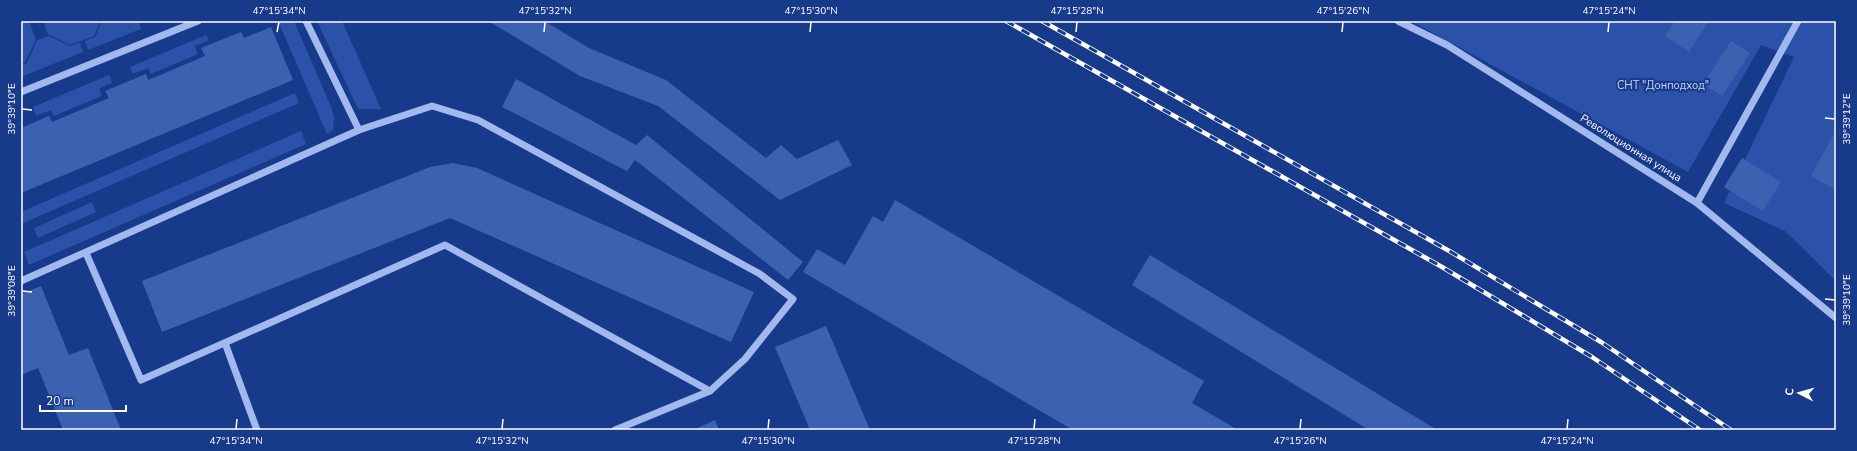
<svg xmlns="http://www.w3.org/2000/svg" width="1857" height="451" viewBox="0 0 1857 451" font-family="'Nunito Sans',sans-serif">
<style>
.green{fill:#2b52a8}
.building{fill:#3d61b1}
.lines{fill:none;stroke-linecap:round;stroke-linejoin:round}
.minor{stroke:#a1b9ee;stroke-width:7}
.rail-casing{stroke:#fff;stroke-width:4.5}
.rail{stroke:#183a8a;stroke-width:3;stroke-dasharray:9;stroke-linecap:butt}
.ticks{fill:none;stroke:#fff;stroke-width:1.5}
.labels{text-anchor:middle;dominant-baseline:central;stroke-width:4;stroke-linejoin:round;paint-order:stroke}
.park-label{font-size:11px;fill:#c7d7fa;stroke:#183a8a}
.street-label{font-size:11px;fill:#fff;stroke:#183a8a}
.neatline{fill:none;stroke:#fff;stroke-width:1.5}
.ticks-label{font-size:10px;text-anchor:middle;fill:#fff}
</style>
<rect width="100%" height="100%" fill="#183a8a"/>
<g class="green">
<polygon points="21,21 29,21 36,40 25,62 21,64"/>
<polygon points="43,21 101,21 94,36 70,45 48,34"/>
<polygon points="102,21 139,21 141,29 88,50 85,41 95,37"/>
<polygon points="278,21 294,21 332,109 334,118 333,130 327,134"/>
<polygon points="317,21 342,21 381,109 358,109"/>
<polygon points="1411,21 1836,21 1836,281 1785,231 1724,203 1794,57 1761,45 1688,172"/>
<polygon points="206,35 209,40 195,46 198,54 151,74 148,68 133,74 130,67"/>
<polygon points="49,36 70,46 80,43 83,52 21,77 21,65 27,63 37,40"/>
<polygon points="109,75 112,83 99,89 102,96 54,116 51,110 36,116 33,107"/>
<polygon points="295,93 299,103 21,224 21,212"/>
<polygon points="301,131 306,144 29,265 24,252"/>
<polygon points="92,202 96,212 38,238 34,228"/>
</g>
<g class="building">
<polygon points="491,21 544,21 589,48 666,80 766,158 781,145 797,159 838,140 852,165 780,200 658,106 580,76 490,22"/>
<polygon points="1675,21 1709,21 1689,52 1665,36"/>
<polygon points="271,27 293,80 21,193 21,128 49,116 52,122 109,98 105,91 146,74 148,80 205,56 201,48 241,32 244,38"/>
<polygon points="1731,41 1750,53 1722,96 1703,84"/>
<polygon points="516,79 636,145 647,135 803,262 788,280 635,160 627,171 502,107"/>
<polygon points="1836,130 1836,190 1811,176"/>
<polygon points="1742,158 1781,182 1763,211 1724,187"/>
<polygon points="453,163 477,168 754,292 731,342 450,218 162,332 142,281 430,167"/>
<polygon points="895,200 1204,381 1192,403 1238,430 1073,430 803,272 817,249 845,265 873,216 883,222"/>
<polygon points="1150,255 1437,430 1369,430 1132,285"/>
<polygon points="41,286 69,355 88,348 121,430 63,430 38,368 21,375 21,294"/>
<polygon points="826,326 870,430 810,430 775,347"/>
<polygon points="715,420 719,430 693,430"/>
</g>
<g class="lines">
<g class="minor">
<polyline points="1398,21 1447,45 1697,203 1836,318"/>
<polyline points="21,92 198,21"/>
<polyline points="359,130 432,106 478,120 760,274 793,299 745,359 710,391"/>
<polyline points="1697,203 1798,21"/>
<polyline points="86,253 141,380 445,245 710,391 615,430"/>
<polyline points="21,281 359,130 306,21"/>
<polyline points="225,343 257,430"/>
</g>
<g class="rail-casing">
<g id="rail">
<polyline points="1006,21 1442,267 1592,357 1700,430"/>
<polyline points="1042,21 1451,252 1601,342 1731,430"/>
</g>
</g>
<use href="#rail" class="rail"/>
</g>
<path class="ticks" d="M277,32l2,-10M544,32l1,-10M810,32l1,-10M1076,32l1,-10M1342,32l1,-10M1608,32l1,-10M22,109l10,1M1825,118l10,1M22,291l10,1M1825,299l10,1M236,429l1,-10M502,429l1,-10M768,429l1,-10M1034,429l1,-10M1300,429l1,-10M1567,429l1,-10"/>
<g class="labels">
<g class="park-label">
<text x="1663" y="85">СНТ "Донподход"</text>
</g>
<g class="street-label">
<text transform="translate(1631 148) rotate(32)">Революционная улица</text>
</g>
</g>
<rect width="1857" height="451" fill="none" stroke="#183a8a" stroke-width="44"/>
<g transform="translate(1799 393) rotate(276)" stroke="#183a8a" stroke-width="3" paint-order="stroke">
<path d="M0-3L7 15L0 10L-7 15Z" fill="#ffffff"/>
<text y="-6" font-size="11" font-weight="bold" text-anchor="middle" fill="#ffffff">С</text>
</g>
<path d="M40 405v6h86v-6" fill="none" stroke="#ffffff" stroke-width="2"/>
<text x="46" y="405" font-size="12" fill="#ffffff" stroke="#183a8a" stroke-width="3" paint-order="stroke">20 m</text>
<rect x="22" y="22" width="1813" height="407" class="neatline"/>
<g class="ticks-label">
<text x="279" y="14">47°15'34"N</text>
<text x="545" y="14">47°15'32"N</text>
<text x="811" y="14">47°15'30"N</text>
<text x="1077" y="14">47°15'28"N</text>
<text x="1343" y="14">47°15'26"N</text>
<text x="1609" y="14">47°15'24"N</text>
<text transform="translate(11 109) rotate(-90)" y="4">39°39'10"E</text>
<text transform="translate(1846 119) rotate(-90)" y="4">39°39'12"E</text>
<text transform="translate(11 291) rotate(-90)" y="4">39°39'08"E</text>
<text transform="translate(1846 300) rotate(-90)" y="4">39°39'10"E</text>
<text x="236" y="444">47°15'34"N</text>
<text x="502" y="444">47°15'32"N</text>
<text x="768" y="444">47°15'30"N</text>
<text x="1034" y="444">47°15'28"N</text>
<text x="1300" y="444">47°15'26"N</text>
<text x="1567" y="444">47°15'24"N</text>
</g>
</svg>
